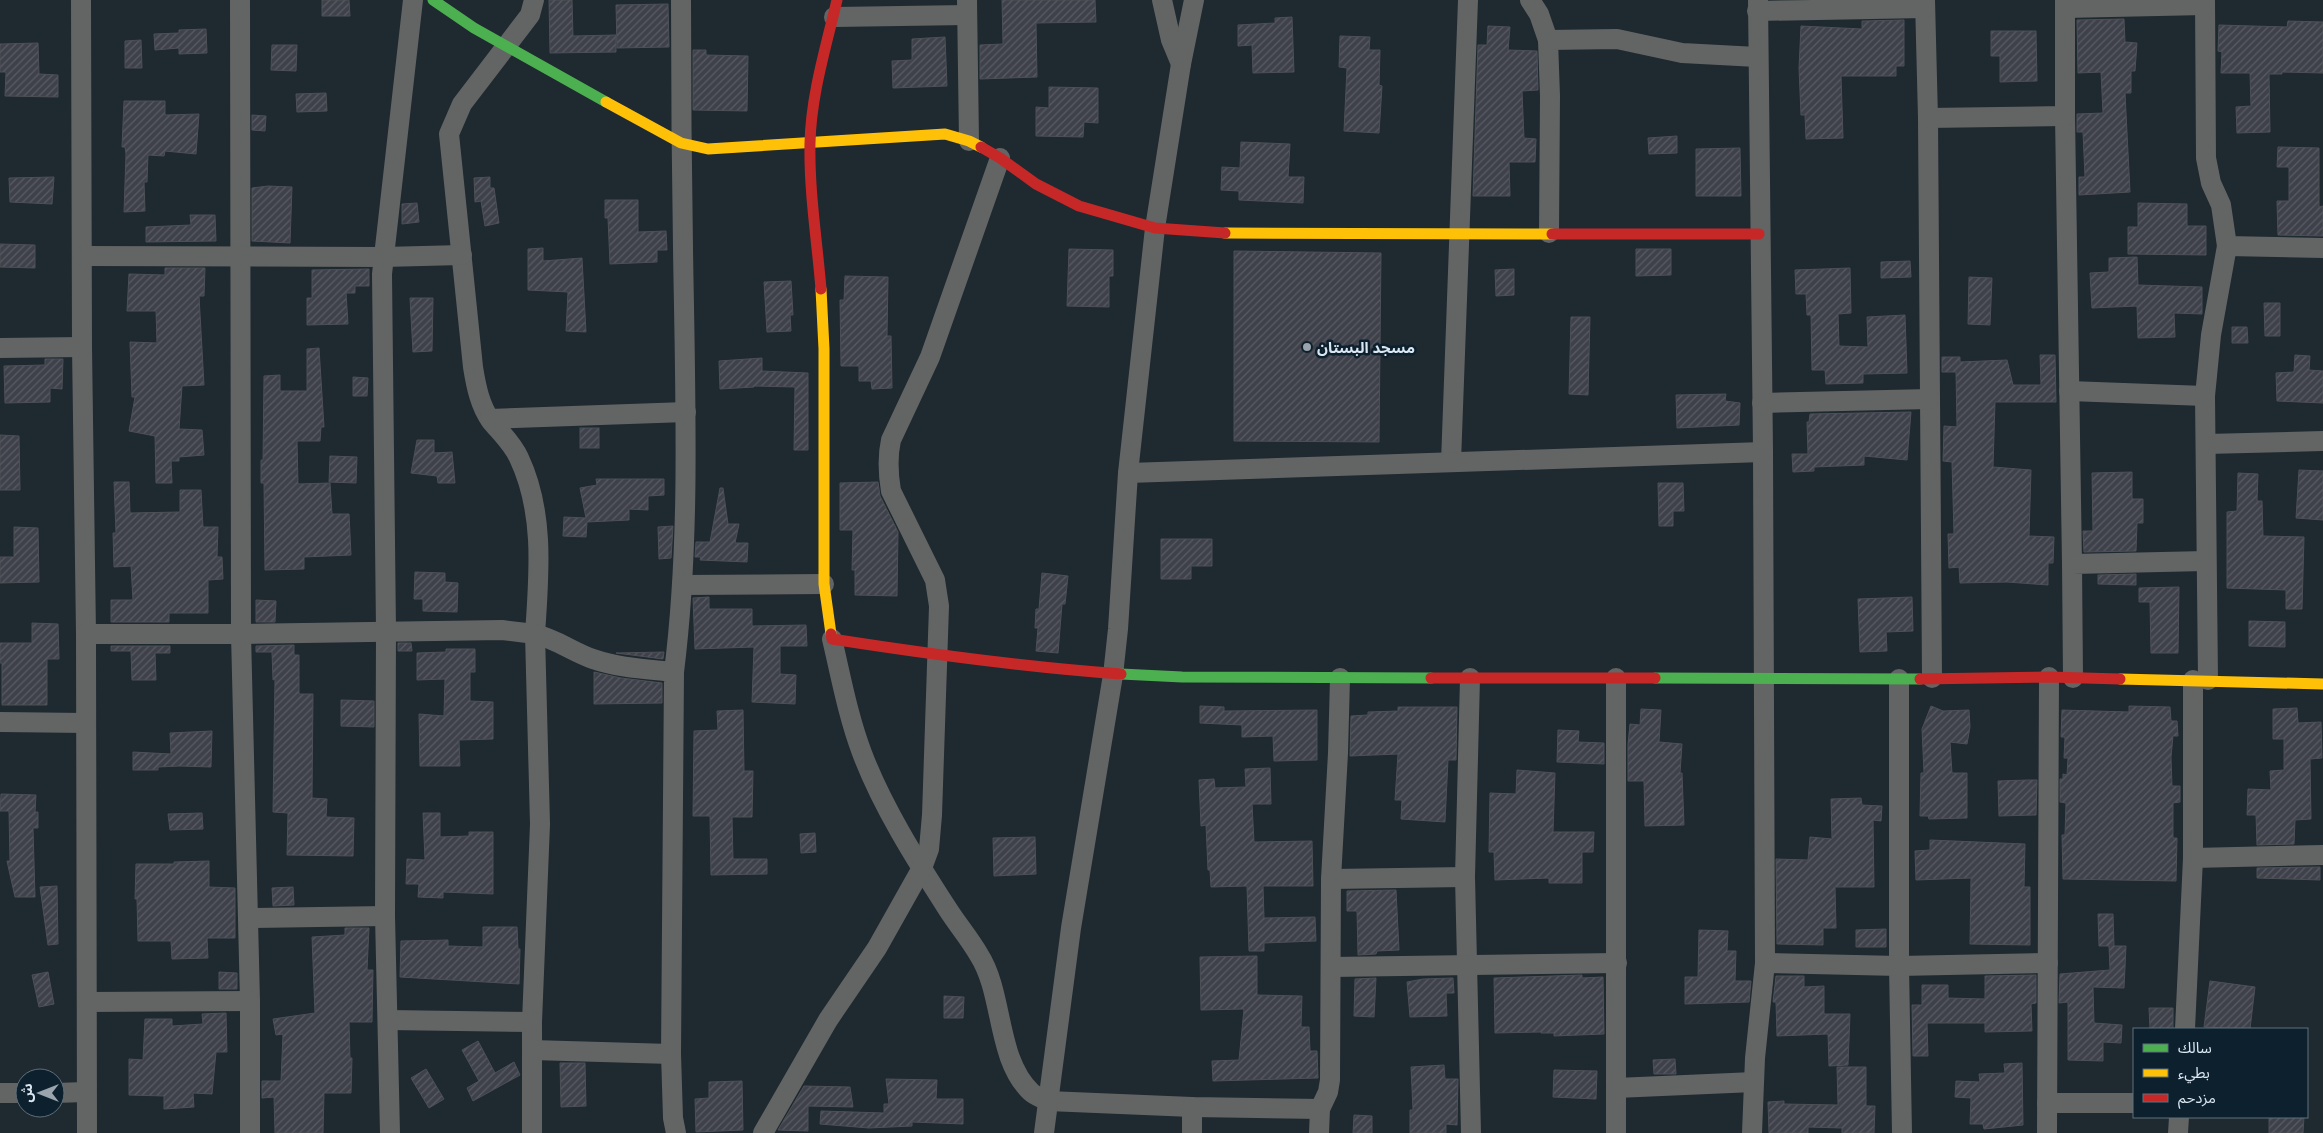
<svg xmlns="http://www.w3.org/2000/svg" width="2323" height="1133" viewBox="0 0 2323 1133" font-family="'Noto Sans','Noto Sans Arabic',sans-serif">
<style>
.building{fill:url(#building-hatch);stroke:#4d5057}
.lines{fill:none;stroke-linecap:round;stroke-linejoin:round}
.street{stroke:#626563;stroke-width:20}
.fast{stroke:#4caf50;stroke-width:11}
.slow{stroke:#ffc107;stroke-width:11}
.jam{stroke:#c62828;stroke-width:11}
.poi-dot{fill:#99a4ad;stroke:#0d202e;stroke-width:2}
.labels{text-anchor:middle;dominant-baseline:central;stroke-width:5;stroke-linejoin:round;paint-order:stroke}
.poi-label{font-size:15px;font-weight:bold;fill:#dbe7f1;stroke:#0d202e;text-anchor:start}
</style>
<defs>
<pattern id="building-hatch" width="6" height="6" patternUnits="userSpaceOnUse" patternTransform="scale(1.25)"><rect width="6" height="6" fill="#3e4149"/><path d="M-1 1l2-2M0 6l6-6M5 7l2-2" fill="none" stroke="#595c64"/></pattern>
</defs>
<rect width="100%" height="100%" fill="#1f2930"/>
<g class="building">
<polygon points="322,0 349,0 350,16 322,16"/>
<polygon points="549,0 572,0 573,36 616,35 616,52 550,53"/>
<polygon points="1002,0 1095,0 1096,22 1036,23 1037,77 980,79 980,45 1003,44"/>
<polygon points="668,4 669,47 617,48 616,5"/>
<polygon points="1292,17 1294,72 1253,73 1252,45 1238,46 1238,25 1275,23 1275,18"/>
<polygon points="2124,19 2125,42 2137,43 2135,71 2131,71 2131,93 2125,93 2130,192 2079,195 2079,177 2085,177 2083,132 2077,132 2077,114 2103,113 2101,72 2078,73 2077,20"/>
<polygon points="1904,20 1904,66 1896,66 1896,76 1841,76 1843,138 1806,139 1805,115 1801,115 1799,68 1801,26 1862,29 1862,21"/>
<polygon points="2288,21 2323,22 2323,73 2282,72 2282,74 2269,74 2270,132 2237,133 2236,107 2251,106 2250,73 2221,73 2222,52 2218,51 2219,25 2287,27"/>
<polygon points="1488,26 1510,27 1508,50 1537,51 1538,90 1522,91 1524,138 1536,139 1535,162 1509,162 1510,196 1473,196 1478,45 1487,45"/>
<polygon points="206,29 207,53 179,54 179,48 155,50 154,34 179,33 179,30"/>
<polygon points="1991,31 2036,31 2037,81 2000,82 2000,56 1991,56"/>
<polygon points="1340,36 1370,37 1369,50 1380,50 1379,85 1382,86 1379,133 1344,131 1347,68 1339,67"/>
<polygon points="945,37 947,86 893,88 892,61 912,60 912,39"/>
<polygon points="141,40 142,68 125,68 125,41"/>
<polygon points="38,43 39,74 58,75 58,97 5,96 6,72 0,72 0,44"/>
<polygon points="272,45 297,45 296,71 271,70"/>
<polygon points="693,50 706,50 706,55 748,56 747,111 693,110"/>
<polygon points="1049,87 1098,88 1098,123 1084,122 1083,137 1036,136 1036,107 1049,108"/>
<polygon points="326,93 327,111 297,112 296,94"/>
<polygon points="124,101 165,101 165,115 199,114 196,154 165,151 164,156 148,155 147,182 144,182 145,211 124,212 126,154 125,147 122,147"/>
<polygon points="252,115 266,116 265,131 252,130"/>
<polygon points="1677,136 1677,153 1649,154 1648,138"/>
<polygon points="1241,142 1290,144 1288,177 1304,177 1303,203 1239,200 1239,191 1221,190 1222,167 1240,168"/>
<polygon points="2278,147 2319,148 2319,207 2323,206 2323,236 2278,235 2277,201 2289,201 2289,167 2277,167"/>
<polygon points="1740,148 1741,196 1696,196 1696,149"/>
<polygon points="54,177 52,204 10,202 9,178"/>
<polygon points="490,177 490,188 494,188 499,223 485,226 481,201 475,202 474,178"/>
<polygon points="268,186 292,187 290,243 252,241 252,188"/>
<polygon points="605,200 638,200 638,232 666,231 667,250 657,250 657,262 610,264 608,218 605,218"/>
<polygon points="417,203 419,222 402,224 402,204"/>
<polygon points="2138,203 2187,204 2187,226 2206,226 2206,255 2128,254 2128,227 2138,227"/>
<polygon points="190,215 215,215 216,241 146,242 146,227 191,225"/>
<polygon points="0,244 35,245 35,268 0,267"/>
<polygon points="543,248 543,261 582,258 586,332 566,331 568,292 528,290 528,249"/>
<polygon points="1069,249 1113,250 1113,276 1109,276 1109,307 1067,306"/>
<polygon points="1636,249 1671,249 1671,275 1636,276"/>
<polygon points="1234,251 1381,253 1379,442 1234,441"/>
<polygon points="2137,257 2138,285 2202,287 2202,314 2174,313 2175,337 2138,338 2137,306 2092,308 2090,273 2109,272 2109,258"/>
<polygon points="1910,261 1911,277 1881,278 1881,262"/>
<polygon points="165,268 205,268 204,296 199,296 204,385 182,386 179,429 202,430 204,455 179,457 179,461 171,461 172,483 156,483 155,436 129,431 135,397 132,397 130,342 157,343 156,311 127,311 129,274 165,275"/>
<polygon points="1850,268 1851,313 1838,314 1839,346 1868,347 1867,317 1905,315 1907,373 1863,374 1863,383 1826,384 1825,370 1812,370 1811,315 1807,315 1806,294 1796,294 1795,270"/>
<polygon points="369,269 369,286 355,286 355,293 346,293 348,324 307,325 307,298 312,298 312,270"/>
<polygon points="1514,269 1514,295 1496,296 1495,270"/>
<polygon points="845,276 888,277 887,336 891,336 892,388 872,389 871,381 859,381 859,366 841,366 840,300 844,300"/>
<polygon points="1969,277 1992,278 1990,325 1968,324"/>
<polygon points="791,281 793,315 790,315 791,331 767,332 764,282"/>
<polygon points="410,298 433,298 432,351 413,352"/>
<polygon points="2264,303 2280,303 2280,336 2265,336"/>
<polygon points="1571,317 1590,317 1588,395 1569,394"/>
<polygon points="2232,327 2247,327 2248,343 2232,343"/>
<polygon points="319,348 324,427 321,427 320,441 297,441 298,484 330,483 332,514 349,514 351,555 304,557 304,569 265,570 264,483 261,483 261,460 263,460 264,376 280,375 280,391 307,391 307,349"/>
<polygon points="2040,355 2055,355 2056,402 1995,402 1993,467 2031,470 2029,536 2054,537 2053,563 2048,563 2048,585 2007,582 1960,583 1959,567 1949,568 1948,534 1954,534 1952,462 1943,461 1944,426 1957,427 1956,372 1942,372 1942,357 1960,357 1960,362 2007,360 2013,385 2041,385"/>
<polygon points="2295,355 2310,356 2309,370 2323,371 2323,403 2277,401 2276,373 2294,372"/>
<polygon points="762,358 762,371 808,373 808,450 794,450 795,387 754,386 754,387 720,389 719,361"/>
<polygon points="45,359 63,359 62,389 50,388 50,402 5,403 4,366 45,365"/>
<polygon points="353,377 368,378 367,396 353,396"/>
<polygon points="1726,394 1725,401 1740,403 1739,425 1677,428 1676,395"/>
<polygon points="1911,412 1907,460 1864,456 1864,465 1814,467 1814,471 1793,472 1792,454 1808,454 1807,422 1809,422 1810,414"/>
<rect x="580" y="428" width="19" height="20"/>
<polygon points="0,435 19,436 20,490 0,490"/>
<polygon points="417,440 434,440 434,453 452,452 455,483 438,483 437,476 411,473"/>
<polygon points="330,456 357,457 356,483 329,482"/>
<polygon points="2299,470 2323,471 2323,520 2296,518"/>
<polygon points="2132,472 2132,499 2143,499 2143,523 2137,523 2136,551 2084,552 2083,531 2093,531 2092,473"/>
<polygon points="2238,473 2258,474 2257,501 2262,501 2263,536 2304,537 2302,609 2286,609 2286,590 2227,588 2227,512 2237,511"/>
<polygon points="596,479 664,479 664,495 648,496 648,510 629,509 629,520 587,522 586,537 563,536 564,517 586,518 580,488 597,485"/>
<polygon points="114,482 129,482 130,513 180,512 180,490 201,490 203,527 218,527 217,557 222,557 223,579 208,580 208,613 169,613 169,622 111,622 111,600 133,600 131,566 114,567 113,533 116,533"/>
<polygon points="878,482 880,496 898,532 897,596 855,595 855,570 852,570 853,530 840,530 840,483"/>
<polygon points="1658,483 1683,483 1684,511 1673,511 1673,526 1659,526"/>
<polygon points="720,488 723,488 728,524 739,524 735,543 748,543 747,562 700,560 701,557 695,557 696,542 710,542"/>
<polygon points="673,526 671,558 659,559 658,527"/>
<polygon points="14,527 38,528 39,582 0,583 0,557 14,557"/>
<polygon points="1161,539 1212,539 1212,566 1191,566 1191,579 1161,579"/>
<polygon points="415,572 445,573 445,582 458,583 457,612 423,611 423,599 414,599"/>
<polygon points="1042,573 1068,576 1065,604 1062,604 1058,653 1036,651 1038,628 1035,628 1036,609 1039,609"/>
<polygon points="2136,574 2136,585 2098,584 2098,575"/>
<polygon points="2179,587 2178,653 2151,653 2150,602 2139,602 2139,588"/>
<polygon points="709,597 709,609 752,609 752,626 806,625 807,646 780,646 780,674 796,675 795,704 752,702 754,647 695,649 693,598"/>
<polygon points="1912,597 1913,631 1886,632 1887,651 1860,652 1858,599"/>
<polygon points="256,600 276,601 275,622 256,622"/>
<polygon points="2249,621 2285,622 2285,647 2249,646"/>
<polygon points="32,623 58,624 59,659 47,659 47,705 2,705 2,663 0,663 0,643 32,643"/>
<polygon points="398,643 411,643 412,651 398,651"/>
<polygon points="294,645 294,655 299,655 299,694 313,694 312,798 327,799 326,817 354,818 353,856 287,855 288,813 273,812 275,679 273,680 272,652 256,652 256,646"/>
<polygon points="111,646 170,646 170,653 155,653 156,680 132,680 131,651 111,651"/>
<polygon points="446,649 475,649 475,672 470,672 470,701 493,702 493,739 459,740 460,766 420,766 419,714 444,716 445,679 417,680 417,653 446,652"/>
<polygon points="664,652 663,659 616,653"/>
<polygon points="594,672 621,678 662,683 662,703 594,704"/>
<polygon points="341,700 374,701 374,727 341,726"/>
<polygon points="1200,706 1224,707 1224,711 1317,710 1317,760 1274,761 1273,736 1242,737 1242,725 1200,723"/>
<polygon points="1931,706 1943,711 1969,710 1970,727 1967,744 1950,742 1952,773 1967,773 1967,818 1929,819 1928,816 1920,816 1921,773 1924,773 1922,729"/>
<polygon points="2129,706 2170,707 2171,721 2177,721 2178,736 2173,736 2171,757 2172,786 2180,786 2180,802 2173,803 2173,838 2177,838 2176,881 2063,879 2062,835 2065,835 2066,803 2060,802 2060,779 2063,779 2063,774 2067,775 2068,758 2064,758 2065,737 2061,737 2062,710 2129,712"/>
<polygon points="1398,707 1457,707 1456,760 1448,760 1445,822 1401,819 1402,800 1395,800 1398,754 1350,756 1351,716 1368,715 1368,712 1398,711"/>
<polygon points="2297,708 2298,723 2321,722 2322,758 2310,759 2311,819 2295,820 2294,844 2257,845 2256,815 2247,815 2248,789 2271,790 2270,771 2284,770 2284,739 2273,739 2273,709"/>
<polygon points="1641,709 1661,710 1659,742 1682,744 1680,773 1682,773 1684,825 1645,826 1644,781 1628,781 1628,744 1630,724 1640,725"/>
<polygon points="743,710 744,771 753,771 752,817 732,817 733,859 767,859 767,874 711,875 710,816 693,816 694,731 718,730 717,711"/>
<polygon points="1558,730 1579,731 1578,742 1604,743 1604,764 1557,762"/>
<polygon points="212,731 211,767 180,766 158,767 158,770 133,770 133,752 171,754 170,733"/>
<polygon points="1270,768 1271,804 1252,804 1254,842 1312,841 1313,886 1263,886 1264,918 1315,917 1316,941 1264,943 1264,951 1249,951 1247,886 1211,887 1210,870 1208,870 1206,825 1201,826 1199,780 1214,779 1215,788 1246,787 1245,769"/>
<polygon points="1517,770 1555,773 1553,832 1594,832 1593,852 1582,852 1582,883 1549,883 1549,878 1495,880 1494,852 1489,852 1490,793 1516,794"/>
<polygon points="2028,780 2037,780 2036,815 1999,816 1998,781"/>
<polygon points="1,794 36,795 35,812 38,812 38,828 33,828 35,897 15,897 7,861 10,861 9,811 0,811"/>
<polygon points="1861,798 1862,805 1882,806 1881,821 1873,820 1874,887 1835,887 1836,928 1823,928 1823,945 1777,944 1776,859 1808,860 1810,837 1832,839 1831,799"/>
<polygon points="202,813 203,829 170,830 168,814"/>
<polygon points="423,813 440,813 440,837 469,836 469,832 493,832 493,894 443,892 443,898 418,897 419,884 406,884 407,859 425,860"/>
<polygon points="815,833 816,852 801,853 800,834"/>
<polygon points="1035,837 1036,874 994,876 993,838"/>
<polygon points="1930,840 2025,844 2024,887 2030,887 2030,945 1970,944 1971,878 1916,880 1915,851 1930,850"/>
<polygon points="209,861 209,887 235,888 235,938 207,938 208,958 172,959 171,941 138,941 137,899 135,899 136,864 174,864 174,862"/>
<polygon points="2320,867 2320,880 2257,878 2257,868"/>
<polygon points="57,886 58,944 48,945 40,887"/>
<polygon points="293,887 294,905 273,906 272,888"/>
<polygon points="1396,890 1399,950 1377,951 1376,954 1358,955 1357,911 1347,911 1347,891"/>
<polygon points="2098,914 2113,914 2114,946 2126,946 2124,988 2093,987 2094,1023 2122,1025 2121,1043 2103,1042 2103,1061 2068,1060 2068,1002 2059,1003 2060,974 2110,970 2109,946 2099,946"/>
<polygon points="483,927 517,927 518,949 520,949 519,984 400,977 401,941 448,940 448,946 483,947"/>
<polygon points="345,928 369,928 367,970 373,970 372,1022 349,1022 350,1058 352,1058 351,1093 324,1093 323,1133 275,1133 274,1097 262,1098 262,1081 281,1081 283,1034 276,1035 273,1019 315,1013 312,937 345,935"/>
<polygon points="1886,929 1886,947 1856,947 1856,930"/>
<polygon points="1699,930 1728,931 1727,951 1736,951 1735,981 1751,981 1749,1002 1685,1004 1685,977 1698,977"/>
<polygon points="1257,956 1257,995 1302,996 1301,1027 1309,1027 1310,1051 1317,1051 1318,1078 1213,1081 1212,1061 1239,1060 1244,1009 1201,1010 1200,957"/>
<polygon points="48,972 54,1004 39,1007 32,975"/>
<polygon points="219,972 237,973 237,989 219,989"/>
<polygon points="1582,975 1582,978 1603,977 1604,1034 1554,1036 1554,1033 1541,1033 1541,1032 1495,1033 1494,978"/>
<polygon points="2036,975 2036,1003 2031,1004 2032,1031 1985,1032 1985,1023 1927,1023 1928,1056 1913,1056 1912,1005 1922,1005 1922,985 1948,985 1948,998 1985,999 1985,976"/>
<polygon points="1776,976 1804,976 1804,987 1824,986 1824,1014 1850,1014 1848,1065 1829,1066 1828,1034 1777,1036 1776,1002 1773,1002"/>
<polygon points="1376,978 1374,1017 1354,1016 1355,979"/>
<polygon points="1453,978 1454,993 1446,993 1447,1016 1410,1017 1407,982 1423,979"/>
<polygon points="2210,981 2255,987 2250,1029 2204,1027"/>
<polygon points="944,996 964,997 963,1018 944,1018"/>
<polygon points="2149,1008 2173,1008 2173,1029 2150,1029"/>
<polygon points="226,1013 227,1052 216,1052 212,1094 193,1093 194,1107 164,1109 164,1096 129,1095 129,1059 143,1060 145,1019 172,1019 172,1026 203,1024 202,1014"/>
<polygon points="478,1041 495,1073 514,1062 520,1075 473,1101 467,1088 479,1081 462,1050"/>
<polygon points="1675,1059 1676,1074 1654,1074 1653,1060"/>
<polygon points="560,1063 585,1063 586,1106 561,1107"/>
<polygon points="2022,1063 2023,1125 1984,1129 1983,1124 1970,1124 1971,1098 1955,1097 1956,1081 1980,1082 1979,1074 2005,1073 2004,1064"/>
<polygon points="1444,1065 1445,1079 1458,1079 1457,1125 1446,1124 1446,1133 1410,1133 1410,1110 1413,1110 1411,1067"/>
<polygon points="1837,1067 1866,1067 1866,1106 1875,1106 1874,1133 1842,1133 1842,1128 1808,1127 1808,1133 1769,1133 1768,1102 1784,1101 1784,1104 1838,1105"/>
<polygon points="426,1069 444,1099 429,1108 411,1078"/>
<polygon points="1554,1070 1597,1071 1596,1099 1553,1097"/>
<polygon points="886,1079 937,1080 936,1099 963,1099 963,1124 912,1122 912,1126 869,1128 820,1124 821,1111 884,1113 884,1104 889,1104"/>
<polygon points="742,1081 743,1130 696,1132 695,1099 709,1098 709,1082"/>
<polygon points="804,1086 850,1087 853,1107 808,1106 808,1131 778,1130"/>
<polygon points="1354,1115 1372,1116 1372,1133 1353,1133"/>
<polygon points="2269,1117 2304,1117 2303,1133 2269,1133"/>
</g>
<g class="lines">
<g class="street">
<polyline points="81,0 82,347 86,634 87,1133"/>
<polyline points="240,0 241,634 250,1001 250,1133"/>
<path d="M534,0l-4,15 -68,89 -13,30 24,233c3,19 7,39 18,54 10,12 22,23 28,37 26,55 20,117 16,176 21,5 38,18 58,25 26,9 54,10 81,13l-3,382 2,64 3,15"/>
<polyline points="967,0 969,141"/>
<polyline points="1162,0 1171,40 1181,64"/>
<polyline points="1530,0 1539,14 1548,40 1550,96 1549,233"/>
<polyline points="1925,0 1928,118 1932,678"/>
<polyline points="2205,0 2206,158 2211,183 2221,205 2227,246 2323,248"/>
<polyline points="2065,8 2205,5"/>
<polyline points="1757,11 1925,8"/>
<polyline points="834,17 967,15"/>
<polyline points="1548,40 1617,39 1682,53 1757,57"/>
<polyline points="2065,116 2072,564"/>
<polyline points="1928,118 2065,116 2065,0"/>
<polyline points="83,256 383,257 462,255"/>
<polyline points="0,348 82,347"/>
<polyline points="2069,391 2205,396"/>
<polyline points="1762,403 1930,399"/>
<polyline points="490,419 686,412"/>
<polyline points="2206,444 2323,441"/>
<polyline points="1451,462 1468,0"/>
<polyline points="1128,473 1763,452"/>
<polyline points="682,585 824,584"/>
<polyline points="86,634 241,634 502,630 535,634 540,824 532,1022 532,1133"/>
<path d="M832,639c9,38 16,77 30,114 20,53 54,107 85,155 10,16 23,31 32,47 25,39 17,104 52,137 4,4 11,6 17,9l144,6 128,2"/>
<path d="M674,672c15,-120 12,-244 10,-366 -2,-102 -3,-204 -3,-306"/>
<polyline points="1470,678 1465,877 1471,1133"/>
<polyline points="1616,678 1616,1133"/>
<polyline points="2073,678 2072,564 2206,561"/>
<polyline points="1899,679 1899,966 1902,1133"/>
<polyline points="2208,680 2205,396 2211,335 2227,246"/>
<polyline points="0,722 86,723"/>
<polyline points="2193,858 2323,855"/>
<polyline points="1331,879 1465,877"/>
<polyline points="248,918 385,916"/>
<polyline points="1765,963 1899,966 2048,963"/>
<polyline points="1331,967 1617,963"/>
<polyline points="87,1002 250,1001"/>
<polyline points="388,1020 532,1022"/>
<polyline points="2185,1029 2193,858 2193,680"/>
<polyline points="532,1050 671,1054"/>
<polyline points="1616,1088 1754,1082"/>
<polyline points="0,1093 25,1093"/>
<polyline points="55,1093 86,1092"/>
<polyline points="2047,1103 2134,1103"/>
<polyline points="390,1133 385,916 386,631 382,274 413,0"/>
<path d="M763,1133l65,-113 49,-72 45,-80 7,-19 3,-34 7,-209 -4,-26 -44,-89c-3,-18 -4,-33 0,-51l39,-83 70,-199"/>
<polyline points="1044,1133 1071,928 1113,675 1118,629 1128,473 1155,228 1181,64 1194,0"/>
<polyline points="1192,1133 1192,1107"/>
<polyline points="1319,1133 1320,1109 1328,1092 1330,1080 1331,879 1338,753 1340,678"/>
<polyline points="1752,1133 1755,1058 1765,963 1763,452 1758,0"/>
<polyline points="2047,1133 2049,677"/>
<polyline points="2178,1133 2179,1117"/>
</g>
<g class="fast">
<polyline points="433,0 474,28 606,102"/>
<polyline points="1121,674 1182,677 1431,678"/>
<polyline points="1655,678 1920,679"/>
</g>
<g class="slow">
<polyline points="606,102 681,143 708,149 945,134 969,141 981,147"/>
<polyline points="1225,233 1552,234"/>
<polyline points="821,289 824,349 824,584 831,634"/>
<polyline points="2120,679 2323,684"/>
</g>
<g class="jam">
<polyline points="981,147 1000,158 1036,184 1079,206 1155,228 1225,233"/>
<polyline points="1552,234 1759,234"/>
<path d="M821,289c-4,-49 -12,-97 -11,-146 1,-48 16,-96 27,-143"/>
<path d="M831,634l1,5c96,15 192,28 289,35"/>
<polyline points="1431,678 1655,678"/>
<polyline points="1920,679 2049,677 2120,679"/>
</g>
</g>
<circle class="poi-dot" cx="1307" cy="347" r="5"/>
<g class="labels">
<g class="poi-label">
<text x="1317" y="347">مسجد البستان</text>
</g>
</g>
<rect x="2133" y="1028" width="175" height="90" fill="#0d202e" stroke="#5f707c"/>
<rect x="2143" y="1044" width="25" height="8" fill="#4caf50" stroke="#5f707c"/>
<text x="2178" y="1053" font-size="15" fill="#dbe7f1">سالك</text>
<rect x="2143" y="1069" width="25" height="8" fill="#ffc107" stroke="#5f707c"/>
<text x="2178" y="1078" font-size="15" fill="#dbe7f1">بطيء</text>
<rect x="2143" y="1094" width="25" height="8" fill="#c62828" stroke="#5f707c"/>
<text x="2178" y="1103" font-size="15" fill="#dbe7f1">مزدحم</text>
<g transform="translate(40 1093) rotate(270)"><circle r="24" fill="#0d202e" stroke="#5f707c"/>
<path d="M0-4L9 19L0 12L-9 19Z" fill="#99a4ad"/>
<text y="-8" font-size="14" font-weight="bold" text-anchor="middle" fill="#dbe7f1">ش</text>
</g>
</svg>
